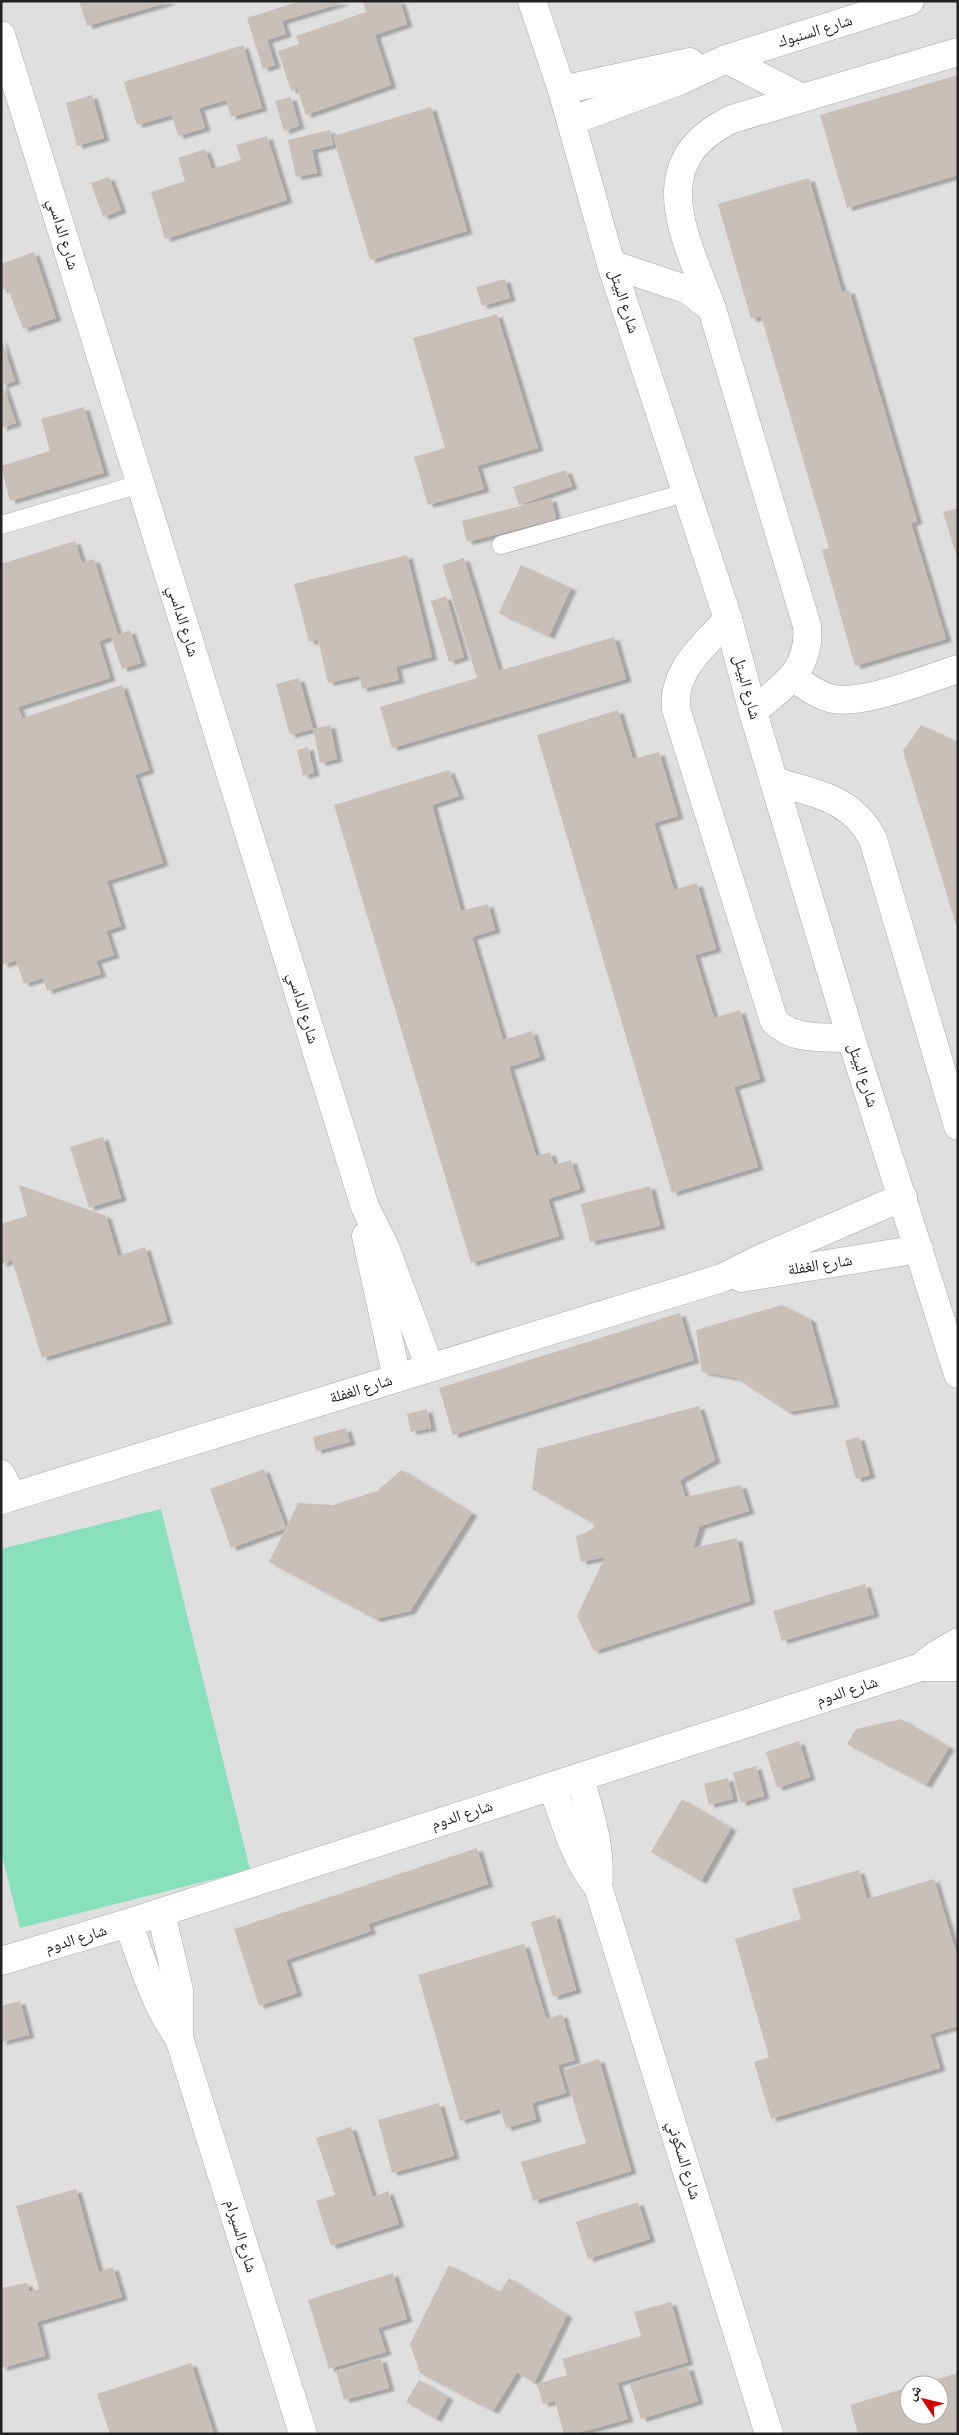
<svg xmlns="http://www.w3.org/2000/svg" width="959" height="2435" viewBox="0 0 959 2435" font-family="'Source Sans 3','Noto Naskh Arabic',sans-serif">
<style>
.residential{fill:#e0dfdf;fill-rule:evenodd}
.pitch{fill:#88e0be}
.building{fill:#c7bfb8;filter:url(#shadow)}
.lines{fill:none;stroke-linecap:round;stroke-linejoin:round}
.service-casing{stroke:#a9a9a9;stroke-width:19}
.minor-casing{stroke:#a9a9a9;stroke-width:29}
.tertiary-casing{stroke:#a9a9a9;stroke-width:29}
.service{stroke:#fff;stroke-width:18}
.minor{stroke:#fff;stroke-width:28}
.tertiary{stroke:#fff;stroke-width:28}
.labels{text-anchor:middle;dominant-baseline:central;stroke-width:4;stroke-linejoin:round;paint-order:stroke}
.street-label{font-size:16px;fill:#222;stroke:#fff}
</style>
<defs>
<filter id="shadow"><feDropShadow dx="5.5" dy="3" stdDeviation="1" flood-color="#0004"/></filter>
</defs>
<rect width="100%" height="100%" fill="#f2efe9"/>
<path class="residential" d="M1,1h957v2433h-957zM909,2385h30v30h-30z"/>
<polygon class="pitch" points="161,1509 250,1870 20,1928 1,1852 1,1549"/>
<g class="building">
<polygon points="79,1 169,1 169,2 87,26"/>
<polygon points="300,1 345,2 282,21 286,34 267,40 275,65 263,69 247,18"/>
<polygon points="363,1 400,1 407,24 375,35 391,85 306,115 297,88 291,91 278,51 299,44 296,36 366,12"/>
<polygon points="243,45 262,108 231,117 226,100 199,108 205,128 178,136 172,115 137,125 124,82"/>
<polygon points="958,75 958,175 847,208 820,115"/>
<polygon points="92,95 104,138 77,146 66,103"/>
<polygon points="291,97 299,126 284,131 275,101"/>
<polygon points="431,107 467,231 370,260 333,136"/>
<polygon points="330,130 333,145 312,150 317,173 296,177 288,140"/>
<polygon points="267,136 287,200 165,239 151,192 185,181 178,158 205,149 212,169 241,160 236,145"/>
<polygon points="109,177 121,210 103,217 91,183"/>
<polygon points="809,178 842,292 849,290 917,521 911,523 946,639 855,666 822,550 829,548 761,316 751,319 718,204"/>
<polygon points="34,252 56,318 23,329 8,288 1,290 1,264"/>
<polygon points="505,279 510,298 482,306 476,287"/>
<polygon points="497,314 538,448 477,466 484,489 428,505 414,457 445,448 413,338"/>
<polygon points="1,338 15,381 3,385 16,423 1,428"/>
<polygon points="84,407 104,473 10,501 1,466 50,451 41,419"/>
<polygon points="566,470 572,486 519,505 513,487"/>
<polygon points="551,498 556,519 467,542 462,521"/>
<polygon points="958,508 958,558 957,558 943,512"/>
<polygon points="75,541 82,563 94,559 118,635 130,630 141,663 122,669 111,637 99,641 110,678 18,707 22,718 122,685 149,770 135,775 163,863 107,881 121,926 106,931 114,955 96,961 101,974 47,991 43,978 24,984 16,960 3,965 1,958 1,564"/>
<polygon points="407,555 432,657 396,667 399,680 362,689 359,676 328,683 318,640 309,642 294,584"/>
<polygon points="464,558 499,671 614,637 626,679 392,748 380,707 477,678 442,565"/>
<polygon points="521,565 571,588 549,636 499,613"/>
<polygon points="446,596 464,657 449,662 431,601"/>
<polygon points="299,678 313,729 330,725 337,759 320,763 313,729 290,735 276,684"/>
<polygon points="618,710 633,759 659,752 678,816 654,823 674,890 697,883 716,949 695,955 714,1018 740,1010 760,1079 734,1087 758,1167 672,1193 537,735"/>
<polygon points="921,725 958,742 958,931 903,751"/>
<polygon points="308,747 314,773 303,776 297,750"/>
<polygon points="449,770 459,796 432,805 461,911 488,904 495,930 472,937 503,1040 532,1031 540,1057 509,1067 536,1156 550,1152 554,1165 571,1160 580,1189 548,1199 559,1236 471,1263 334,805"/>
<polygon points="103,1137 121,1198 89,1208 70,1147"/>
<polygon points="19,1185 106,1216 118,1256 145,1247 167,1321 42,1358 12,1260 1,1264 1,1224 27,1216"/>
<polygon points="650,1186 660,1226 590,1242 581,1204"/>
<polygon points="782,1305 810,1319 834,1404 788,1412 736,1378 702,1372 696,1330"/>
<polygon points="680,1313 694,1360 453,1435 439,1388"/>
<polygon points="699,1406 715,1460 680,1480 685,1497 741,1485 749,1511 700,1526 693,1548 737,1538 750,1601 594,1651 577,1616 605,1557 581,1562 576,1537 594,1528 593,1523 532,1489 537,1449"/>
<polygon points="427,1409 431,1428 411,1432 407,1414"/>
<polygon points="346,1428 350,1442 316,1451 313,1437"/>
<polygon points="859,1437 870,1475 856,1479 845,1441"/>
<polygon points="264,1469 286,1528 298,1503 333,1505 377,1491 402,1470 472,1513 410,1611 376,1619 269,1562 286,1528 231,1548 210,1489"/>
<polygon points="865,1584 874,1614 782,1641 773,1611"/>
<polygon points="901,1719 949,1747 926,1785 847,1744 856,1729"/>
<polygon points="799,1741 810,1777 777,1788 766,1752"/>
<polygon points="756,1766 764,1796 741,1803 733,1773"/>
<polygon points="728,1778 733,1799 709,1805 704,1784"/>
<polygon points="682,1799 731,1828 701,1881 651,1852"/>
<polygon points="477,1848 488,1884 368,1924 371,1931 286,1960 297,1993 259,2006 234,1929"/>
<polygon points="859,1870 867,1899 934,1879 958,1959 958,2026 930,2034 940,2068 771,2119 754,2062 769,2057 735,1939 801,1919 792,1889"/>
<polygon points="555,1915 576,1990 553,1997 531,1922"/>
<polygon points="524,1944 546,2019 562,2014 575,2060 558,2065 566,2093 532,2103 536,2119 506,2128 500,2109 460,2121 418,1975"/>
<polygon points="20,2001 29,2035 1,2042 1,2006"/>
<polygon points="599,2059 631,2171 533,2201 521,2162 586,2143 564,2070"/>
<polygon points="439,2103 454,2156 392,2173 378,2120"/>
<polygon points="351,2127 373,2197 388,2191 399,2224 331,2246 316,2201 335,2195 316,2138"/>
<polygon points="76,2189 99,2272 113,2267 122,2297 37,2322 45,2356 1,2368 1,2288 27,2283 29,2292 39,2289 16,2206"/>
<polygon points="638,2202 650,2239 588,2259 576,2222"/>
<polygon points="449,2265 500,2292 509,2278 567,2315 534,2383 517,2372 493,2411 420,2373 410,2344"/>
<polygon points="393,2273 407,2319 378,2328 386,2352 329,2369 308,2300"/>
<polygon points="671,2302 688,2362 617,2383 628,2419 574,2434 564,2434 555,2401 543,2404 537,2384 567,2375 562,2359 641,2336 634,2312"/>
<polygon points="381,2359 389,2388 344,2400 336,2371"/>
<polygon points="191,2363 214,2434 110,2434 97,2394"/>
<polygon points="688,2367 698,2401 641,2419 630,2384"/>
<polygon points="958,2373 958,2434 858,2434 850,2405 909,2387 909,2415 939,2415 939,2385 918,2385"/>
<polygon points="419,2380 448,2397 436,2419 406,2402"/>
</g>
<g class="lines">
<g class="service-casing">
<g id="service">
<polyline points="1,525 140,484"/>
<polyline points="501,545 685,493"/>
</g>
</g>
<g class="minor-casing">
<g id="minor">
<polyline points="1,35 365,1207 385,1247 430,1368"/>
<polyline points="726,59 802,98"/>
<polyline points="562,90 690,62"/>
<polyline points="571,121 679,81 726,59 910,1"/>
<path d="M611,264l77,26 24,19 95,317c4,45 -24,59 -54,86"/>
<path d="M712,309c-25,-70 -71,-146 20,-190l226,-67"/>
<path d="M728,619c-24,27 -56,51 -52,90l98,312c20,20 50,16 77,17"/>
<path d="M793,676c12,11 24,19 40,23 31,6 93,-20 125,-30"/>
<path d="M774,781c41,13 77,16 99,58l85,287"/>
<polyline points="366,1236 397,1378"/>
<polyline points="741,1278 919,1249"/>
<polyline points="1,1474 12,1496"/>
<polyline points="1,1500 722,1278 762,1258 903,1197"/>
<polyline points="921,1667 958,1667"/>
<path d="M580,1777c10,37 22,71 18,110"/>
<path d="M552,1786c13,35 22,72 46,101l171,547"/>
<polyline points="161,1913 179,1990 179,2038"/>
<path d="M128,1923c15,40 26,81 51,115l124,396"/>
<polyline points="1,1961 128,1923 921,1667 936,1655 958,1642"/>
</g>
</g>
<g class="tertiary-casing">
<polyline id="tertiary" points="532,1 562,90 611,264 728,619 753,712 851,1038 958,1374"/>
</g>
<use href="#service" class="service"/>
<use href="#minor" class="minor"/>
<use href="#tertiary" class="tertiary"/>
</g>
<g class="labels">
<g class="street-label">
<text transform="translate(815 31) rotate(-17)">شارع السنبوك</text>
<text transform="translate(63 234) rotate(73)">شارع الداسي</text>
<text transform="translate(624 301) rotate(72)">شارع البيتل</text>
<text transform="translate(183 621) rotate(73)">شارع الداسي</text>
<text transform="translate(747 687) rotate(75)">شارع البيتل</text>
<text transform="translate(303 1008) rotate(73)">شارع الداسي</text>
<text transform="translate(863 1075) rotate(72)">شارع البيتل</text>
<text transform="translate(820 1265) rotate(-9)">شارع الغفلة</text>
<text transform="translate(361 1389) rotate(-17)">شارع الغفلة</text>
<text transform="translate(847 1691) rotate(-18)">شارع الدوم</text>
<text transform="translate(462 1815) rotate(-18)">شارع الدوم</text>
<text transform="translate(76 1939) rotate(-17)">شارع الدوم</text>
<text transform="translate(684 2160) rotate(73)">شارع السكوني</text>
<text transform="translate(241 2236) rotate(73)">شارع السيرام</text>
</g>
</g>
<rect width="959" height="2435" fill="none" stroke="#222222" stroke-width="5"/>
<g transform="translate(924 2400) rotate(305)"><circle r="24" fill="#ffffff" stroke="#a7a7a7"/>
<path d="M0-4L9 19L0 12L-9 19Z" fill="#d40000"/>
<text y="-8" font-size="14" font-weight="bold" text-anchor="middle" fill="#222222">ش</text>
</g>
</svg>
